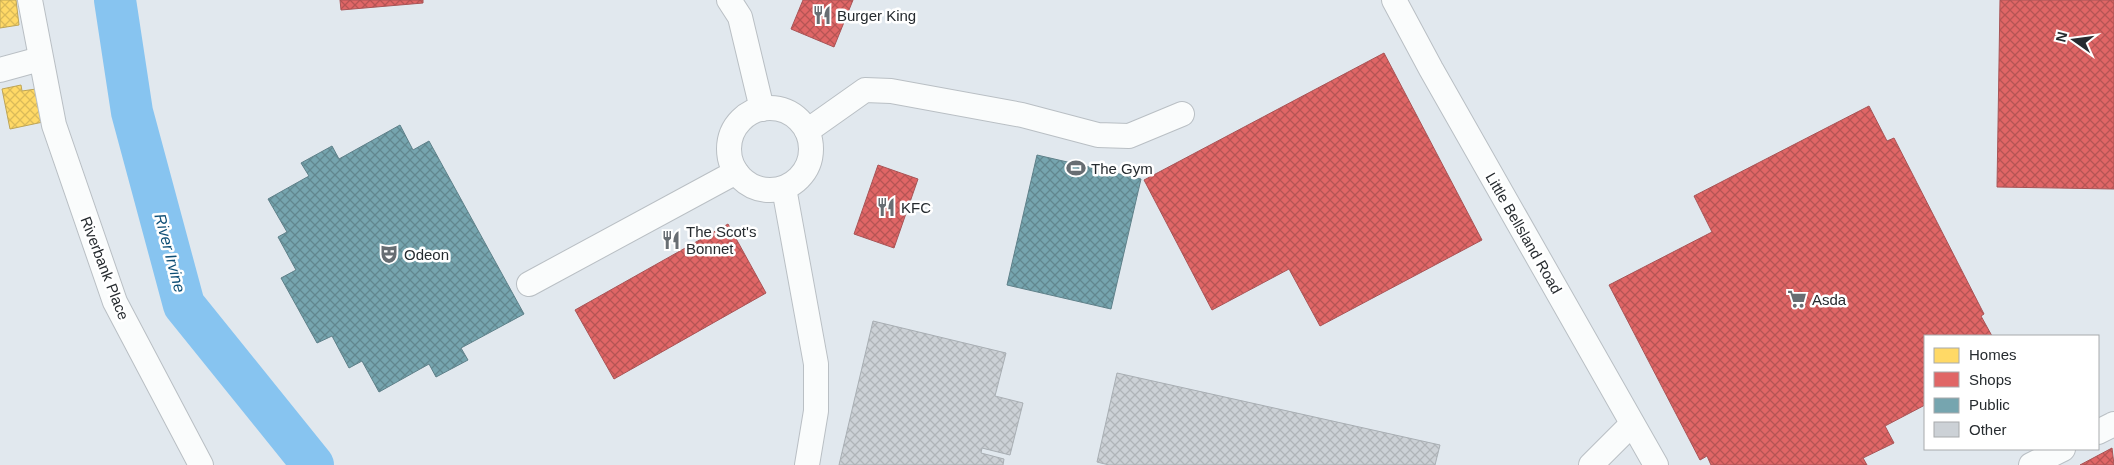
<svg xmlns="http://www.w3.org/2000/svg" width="2114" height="465" viewBox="0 0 2114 465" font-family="Helvetica,sans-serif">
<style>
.homes{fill:url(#homes-cross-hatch);stroke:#bea556}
.shops{fill:url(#shops-cross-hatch);stroke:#a85456}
.public{fill:url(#public-cross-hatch);stroke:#5e8089}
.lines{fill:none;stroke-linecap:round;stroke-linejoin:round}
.river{stroke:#87c4f0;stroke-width:42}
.building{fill:url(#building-cross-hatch);stroke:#a8aeb3}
.street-casing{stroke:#b9bfc4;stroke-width:26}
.street{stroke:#fafcfc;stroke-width:24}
.labels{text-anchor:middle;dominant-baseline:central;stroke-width:5;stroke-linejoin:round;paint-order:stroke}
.poi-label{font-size:15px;fill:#262b2f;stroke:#fff;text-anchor:start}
.street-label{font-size:15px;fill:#262b2f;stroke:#fff}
.water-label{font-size:16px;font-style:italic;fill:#0d4e75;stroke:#fff}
</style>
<defs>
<pattern id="homes-cross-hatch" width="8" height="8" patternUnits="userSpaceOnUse" patternTransform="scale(1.25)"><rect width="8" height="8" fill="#ffd966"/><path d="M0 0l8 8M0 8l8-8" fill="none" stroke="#daba59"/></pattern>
<pattern id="shops-cross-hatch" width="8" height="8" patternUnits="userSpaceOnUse" patternTransform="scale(1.25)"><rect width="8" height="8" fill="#e06666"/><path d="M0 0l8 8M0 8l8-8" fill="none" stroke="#b55454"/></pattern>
<pattern id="public-cross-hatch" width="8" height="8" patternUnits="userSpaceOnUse" patternTransform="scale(1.25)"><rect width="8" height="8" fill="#76a5af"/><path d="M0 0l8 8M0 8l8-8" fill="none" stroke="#61878f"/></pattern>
<pattern id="building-cross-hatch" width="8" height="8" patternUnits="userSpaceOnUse" patternTransform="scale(1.25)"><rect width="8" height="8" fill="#ccd1d6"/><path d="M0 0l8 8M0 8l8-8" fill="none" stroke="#afb4b8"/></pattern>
</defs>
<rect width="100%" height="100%" fill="#e1e8ee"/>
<g class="homes">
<polygon points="0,0 16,0 19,25 0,28"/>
<polygon points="21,85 22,91 36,89 43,122 10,129 2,89"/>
</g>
<g class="shops">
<polygon points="340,0 423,0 423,3 341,10"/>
<polygon points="803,0 853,0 834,47 791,29"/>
<polygon points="2000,0 2114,0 2114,189 1997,187"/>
<polygon points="1384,53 1482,240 1320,326 1289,269 1212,310 1144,180"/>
<polygon points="1869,106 1887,141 1894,138 1984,314 1981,316 1992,336 1925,336 1925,405 1885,426 1894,443 1863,458 1867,465 1711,465 1707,456 1700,460 1609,285 1712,232 1694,196"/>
<polygon points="878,165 918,179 894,248 854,234"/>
<polygon points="728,224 766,293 614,379 575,310"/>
<polygon points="2112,448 2114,465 2080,465"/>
</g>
<g class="public">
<polygon points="400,125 413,150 429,141 524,314 461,348 468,360 436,377 429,364 379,392 362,361 349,368 332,336 317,343 281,278 296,270 278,237 287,232 268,199 309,176 301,163 332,146 339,159"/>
<polygon points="1037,155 1141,179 1111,309 1007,285"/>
</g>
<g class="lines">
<polyline class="river" points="115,0 132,112 184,305 313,465"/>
</g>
<g class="building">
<polygon points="873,321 1006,353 995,396 1023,403 1010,455 982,448 981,453 1004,459 1003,465 839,465"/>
<polygon points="1117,373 1440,445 1435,465 1109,465 1097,462"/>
</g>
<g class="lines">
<g class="street-casing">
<g id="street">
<polyline points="30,0 54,125 115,302 201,465"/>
<polyline points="729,0 740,17 762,109"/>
<polyline points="1394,0 1431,69 1656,465"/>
<polyline points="0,70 40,59"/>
<circle cx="770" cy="149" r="41"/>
<polyline points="807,131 865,90 891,91 1022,115 1098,135 1129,136 1182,114"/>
<polyline points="784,188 816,364 816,411 807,465"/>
<polyline points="529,284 736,172"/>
<polyline points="2098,432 2114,424"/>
<polyline points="1591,465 1632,424"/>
<polyline points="2031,465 2063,449"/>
</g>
</g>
<use href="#street" class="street"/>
</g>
<defs>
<g id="restaurant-bare" transform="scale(1.5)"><path d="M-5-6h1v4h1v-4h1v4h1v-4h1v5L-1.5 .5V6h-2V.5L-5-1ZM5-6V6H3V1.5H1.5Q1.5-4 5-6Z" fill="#676d72" stroke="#fff" stroke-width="2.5" paint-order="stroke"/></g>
<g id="stadium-bare" transform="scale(1.5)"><path d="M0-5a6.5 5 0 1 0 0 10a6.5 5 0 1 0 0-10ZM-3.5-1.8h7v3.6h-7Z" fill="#676d72" stroke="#fff" stroke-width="2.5" paint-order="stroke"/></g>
<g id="theatre-bare" transform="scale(1.5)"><path d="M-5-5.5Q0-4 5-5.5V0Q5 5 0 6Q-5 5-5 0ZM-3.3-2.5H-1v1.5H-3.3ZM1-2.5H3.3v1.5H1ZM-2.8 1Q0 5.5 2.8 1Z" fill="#676d72" stroke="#fff" stroke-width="2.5" paint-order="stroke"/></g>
<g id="supermarket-bare" transform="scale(1.5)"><path d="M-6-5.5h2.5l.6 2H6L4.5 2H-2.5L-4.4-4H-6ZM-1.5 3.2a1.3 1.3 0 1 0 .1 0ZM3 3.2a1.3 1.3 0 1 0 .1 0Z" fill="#676d72" stroke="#fff" stroke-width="2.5" paint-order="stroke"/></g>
</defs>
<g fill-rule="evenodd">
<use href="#restaurant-bare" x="822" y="15"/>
<use href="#stadium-bare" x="1076" y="168"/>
<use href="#restaurant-bare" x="886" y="207"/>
<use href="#restaurant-bare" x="671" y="240"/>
<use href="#theatre-bare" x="389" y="254"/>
<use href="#supermarket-bare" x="1797" y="299"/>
</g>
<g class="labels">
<g class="poi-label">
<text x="837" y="15">Burger King</text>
<text x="1091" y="168">The Gym</text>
<text x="901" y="207">KFC</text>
<text x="686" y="231">The Scot's<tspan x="686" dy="17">Bonnet</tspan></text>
<text x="404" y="254">Odeon</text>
<text x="1812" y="299">Asda</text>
</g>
<g class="street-label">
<text transform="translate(1524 233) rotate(60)">Little Bellsland Road</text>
<text transform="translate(105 268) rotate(69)">Riverbank Place</text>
</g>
<g class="water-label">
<text transform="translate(170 253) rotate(75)">River Irvine</text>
</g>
</g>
<rect x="1924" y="335" width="175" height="115" fill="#ffffff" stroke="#a8aaac"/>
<rect x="1934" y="348" width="25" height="15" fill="#ffd966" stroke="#a8aaac"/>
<text x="1969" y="360" font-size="15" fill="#262b2f">Homes</text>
<rect x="1934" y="372" width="25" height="15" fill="#e06666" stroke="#a8aaac"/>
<text x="1969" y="385" font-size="15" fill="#262b2f">Shops</text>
<rect x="1934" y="398" width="25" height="15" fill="#76a5af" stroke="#a8aaac"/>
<text x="1969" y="410" font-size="15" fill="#262b2f">Public</text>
<rect x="1934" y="422" width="25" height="15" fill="#ccd1d6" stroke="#a8aaac"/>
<text x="1969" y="435" font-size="15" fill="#262b2f">Other</text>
<g transform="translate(2074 40) rotate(284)" stroke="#ffffff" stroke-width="4" paint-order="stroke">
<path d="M0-4L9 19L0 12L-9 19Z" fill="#262b2f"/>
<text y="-8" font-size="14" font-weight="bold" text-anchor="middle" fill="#262b2f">N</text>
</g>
</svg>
